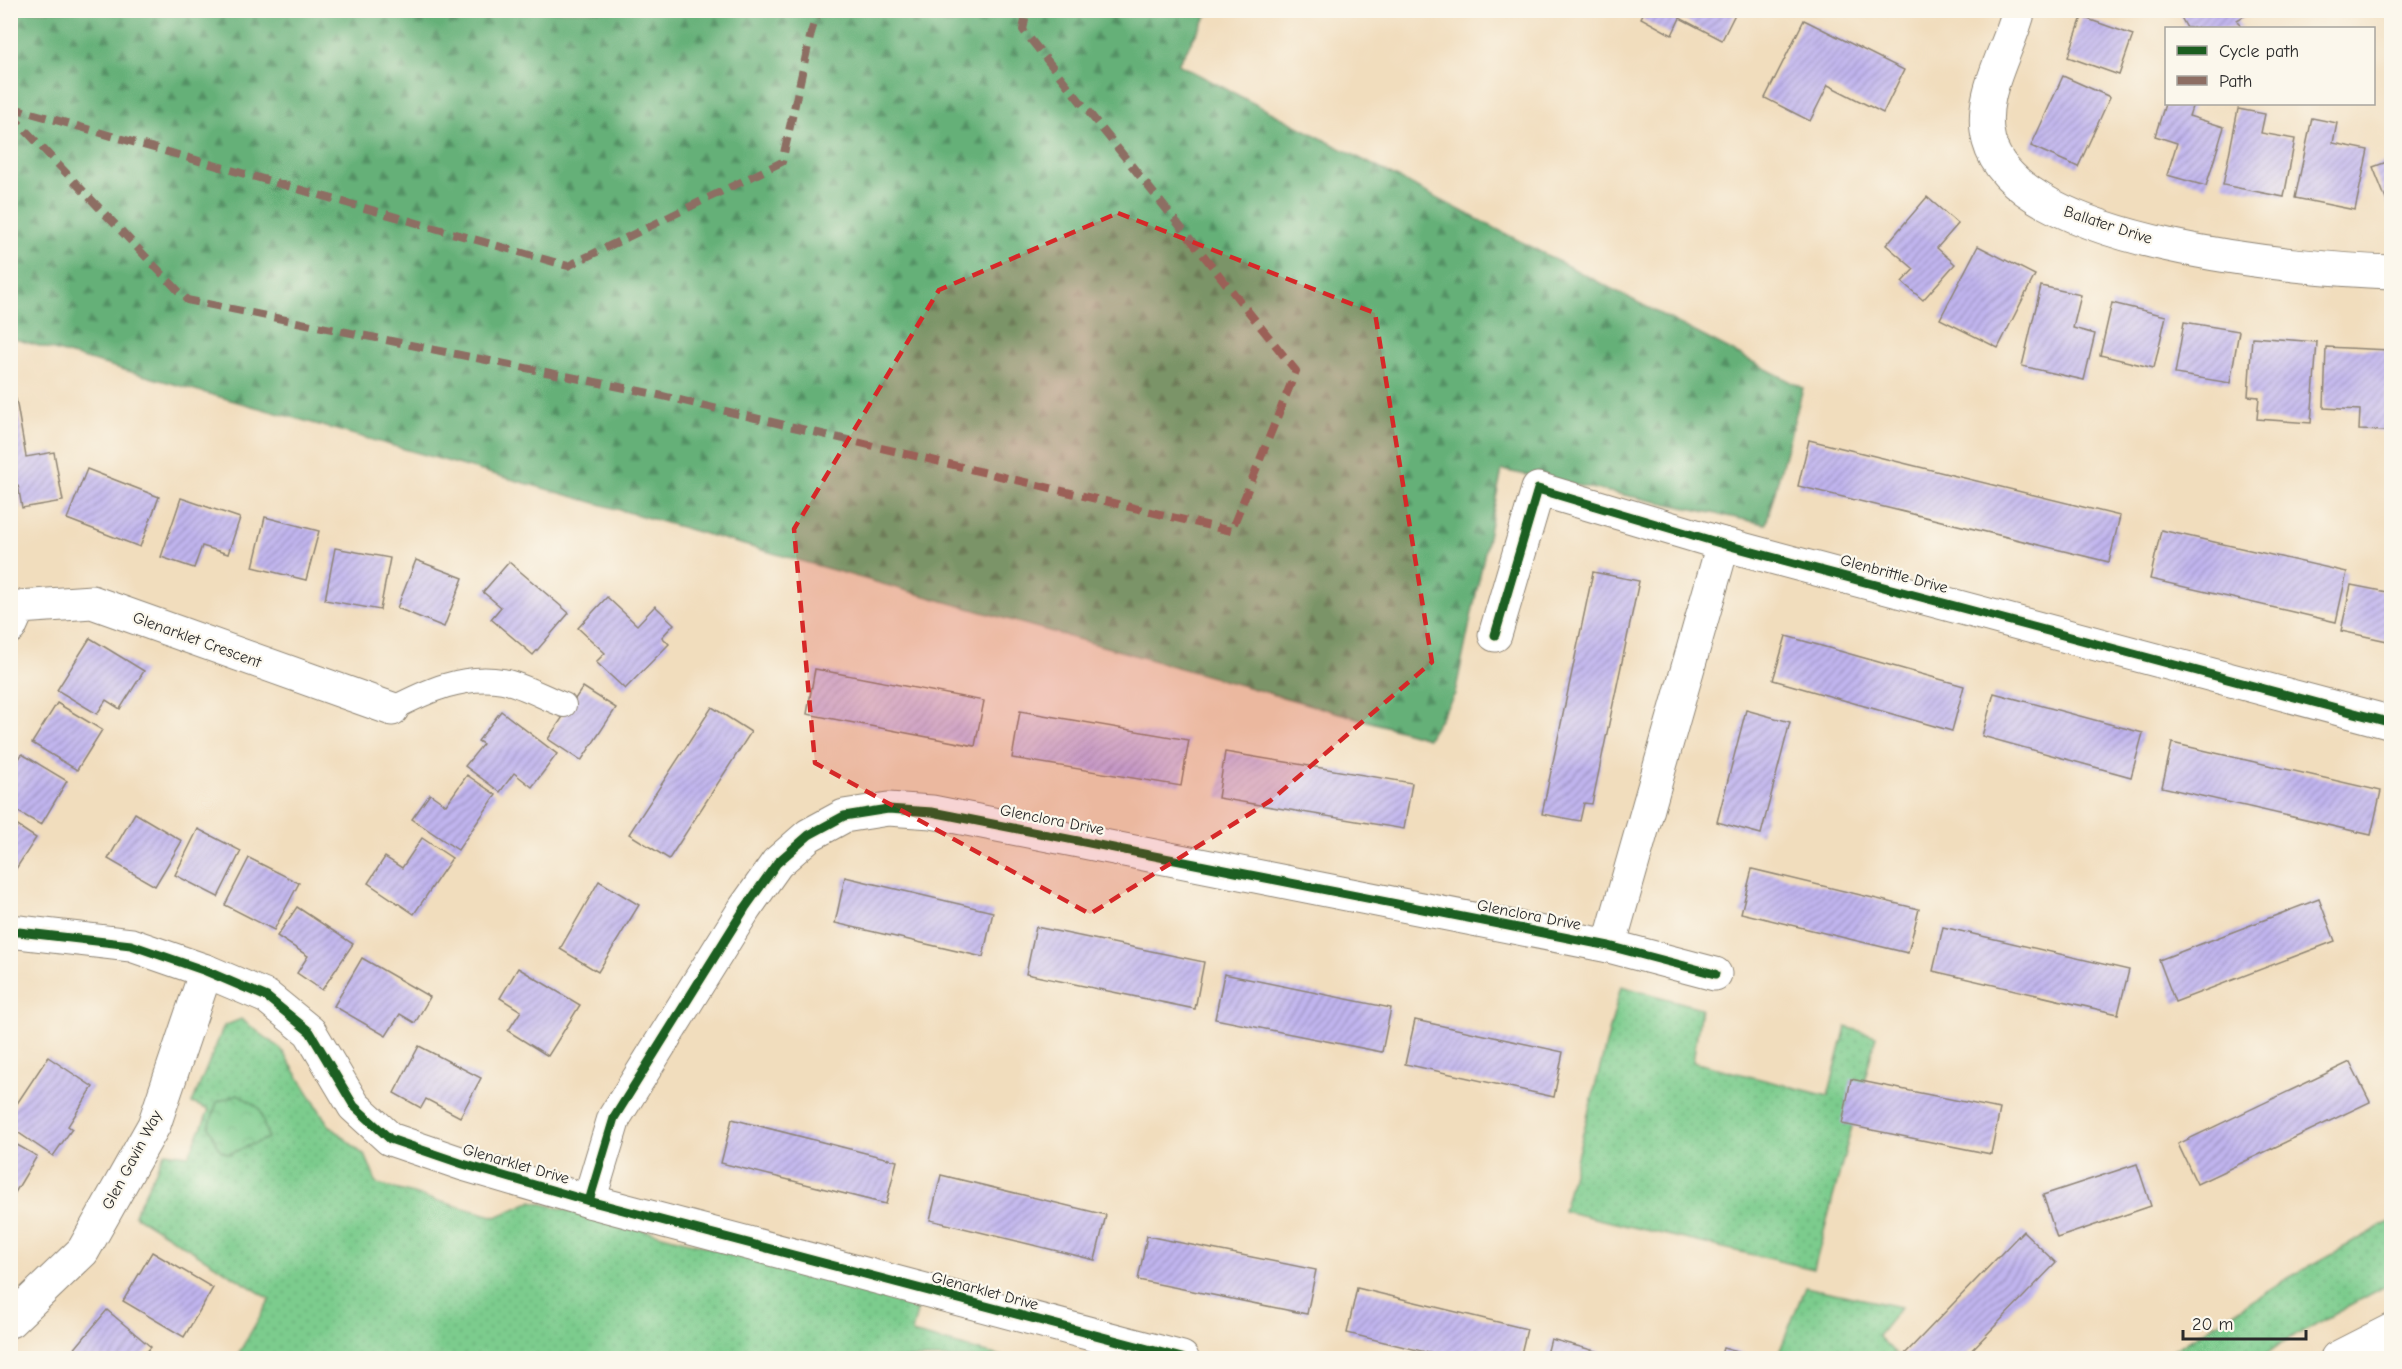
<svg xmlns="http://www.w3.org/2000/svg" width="2402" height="1369" viewBox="0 0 2402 1369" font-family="'Comic Neue',sans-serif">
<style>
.grass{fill:url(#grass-dots);stroke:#547c5c;stroke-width:1.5}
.forest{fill:url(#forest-firs);stroke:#486e52;stroke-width:1.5}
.park{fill:url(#park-crowns);stroke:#547c5c;stroke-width:1.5}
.building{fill:url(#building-hatch)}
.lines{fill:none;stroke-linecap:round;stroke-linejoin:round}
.lane-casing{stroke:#8e8474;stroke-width:26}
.street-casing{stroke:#8e8474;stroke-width:35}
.secondary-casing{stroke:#8e8474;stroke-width:35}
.lane{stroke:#fff;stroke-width:24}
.street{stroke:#fff;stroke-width:33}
.secondary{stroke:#fff;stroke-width:33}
.quiet{stroke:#8d6e63;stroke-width:8;stroke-dasharray:15 8;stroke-linecap:butt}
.cycleway-casing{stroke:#fbf7ec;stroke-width:13}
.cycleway{stroke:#1b5e20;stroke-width:9}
.marked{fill:#d62828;fill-opacity:0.2;stroke:#d62828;stroke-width:4.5;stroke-dasharray:12 8;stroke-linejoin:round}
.labels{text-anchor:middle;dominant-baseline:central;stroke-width:4.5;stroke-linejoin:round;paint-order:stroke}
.street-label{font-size:16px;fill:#2b2b2b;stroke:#fbf7ec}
</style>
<defs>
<pattern id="grass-dots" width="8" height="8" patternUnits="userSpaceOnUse" patternTransform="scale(1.5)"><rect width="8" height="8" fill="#7ccc8d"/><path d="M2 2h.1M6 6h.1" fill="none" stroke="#6baf7a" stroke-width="1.8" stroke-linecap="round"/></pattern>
<pattern id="forest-firs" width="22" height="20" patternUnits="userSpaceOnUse" patternTransform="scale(1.5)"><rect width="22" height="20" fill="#65b078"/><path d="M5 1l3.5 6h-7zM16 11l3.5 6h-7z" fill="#538f63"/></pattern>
<pattern id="park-crowns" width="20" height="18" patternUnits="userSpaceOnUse" patternTransform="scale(1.5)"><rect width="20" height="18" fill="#7ccc8d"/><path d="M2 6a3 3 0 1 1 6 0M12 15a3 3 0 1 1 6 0" fill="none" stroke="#6baf7a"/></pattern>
<pattern id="building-hatch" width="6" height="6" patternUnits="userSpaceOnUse" patternTransform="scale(1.5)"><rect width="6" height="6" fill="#c1b5ef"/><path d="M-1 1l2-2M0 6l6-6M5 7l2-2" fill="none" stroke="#9d93c2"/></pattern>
</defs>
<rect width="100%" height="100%" fill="#fbf7ec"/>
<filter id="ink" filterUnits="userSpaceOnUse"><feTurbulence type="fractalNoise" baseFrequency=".0167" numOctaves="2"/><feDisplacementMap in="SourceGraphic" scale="12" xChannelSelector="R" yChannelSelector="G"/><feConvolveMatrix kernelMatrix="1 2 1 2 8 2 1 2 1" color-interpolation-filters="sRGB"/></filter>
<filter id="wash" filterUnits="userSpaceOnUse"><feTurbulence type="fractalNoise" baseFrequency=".008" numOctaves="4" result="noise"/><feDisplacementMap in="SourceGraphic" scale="24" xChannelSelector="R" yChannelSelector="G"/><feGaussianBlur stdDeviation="1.35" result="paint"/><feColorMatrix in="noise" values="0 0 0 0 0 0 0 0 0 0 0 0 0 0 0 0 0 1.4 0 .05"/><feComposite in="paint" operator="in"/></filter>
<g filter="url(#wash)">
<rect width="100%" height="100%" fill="#f1ddbd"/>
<g class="grass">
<polygon points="1621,986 1701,1008 1693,1062 1828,1096 1846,1027 1876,1036 1814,1269 1563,1211"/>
<polygon points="241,1019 281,1049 328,1124 366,1157 377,1184 496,1217 532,1201 919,1302 912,1333 1007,1358 236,1358 270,1299 134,1215 165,1152 189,1155 209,1110 192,1103 224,1026"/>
<polygon points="2391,1221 2391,1283 2283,1342 2261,1358 2161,1358 2283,1281"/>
<polygon points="1805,1287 1901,1307 1878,1336 1900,1358 1777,1358"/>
</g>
<polygon class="forest" points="10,11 1210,11 1178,64 1803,388 1766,524 1502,470 1455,694 1428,738 11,338"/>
<polygon class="park" points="238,1094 259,1108 268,1138 229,1154 220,1150 209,1127 217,1102"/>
<g id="blocks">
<g class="building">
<polygon points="1645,10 1737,10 1722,40 1680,18 1672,35 1641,18"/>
<polygon points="2177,10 2247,10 2249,13 2237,20 2241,28 2187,28"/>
<polygon points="2082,17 2133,35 2119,75 2068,57"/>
<polygon points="1804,20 1904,70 1883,113 1828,85 1810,121 1765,98"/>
<polygon points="2063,76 2110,97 2078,167 2031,146"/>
<polygon points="2165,104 2193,104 2189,116 2224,127 2206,186 2167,175 2177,143 2155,136"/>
<polygon points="2238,109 2265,114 2261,133 2295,139 2284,197 2223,185"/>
<polygon points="2312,118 2337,123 2333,143 2368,150 2355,210 2295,198"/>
<polygon points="2392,160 2392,212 2391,212 2373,167"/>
<polygon points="1927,197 1958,224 1937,248 1955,264 1923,300 1902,282 1914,269 1886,245"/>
<polygon points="1978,246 2035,275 1998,348 1940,319"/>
<polygon points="2041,286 2081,295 2073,328 2095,334 2084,380 2022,366"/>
<polygon points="2112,303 2166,316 2154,368 2100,355"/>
<polygon points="2184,322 2239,331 2230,383 2175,374"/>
<polygon points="2252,337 2317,342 2311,423 2257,419 2259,397 2248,396"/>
<polygon points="2326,347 2389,350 2386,431 2359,430 2360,410 2324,408"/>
<polygon points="16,399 26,457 54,452 63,501 22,508 18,485 10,486 10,400"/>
<polygon points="1809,440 2120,516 2109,562 1798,486"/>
<polygon points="87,469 159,497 140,547 67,519"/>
<polygon points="181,498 240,518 228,554 202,546 194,568 161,557"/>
<polygon points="265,517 319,531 306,580 253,567"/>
<polygon points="2161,530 2347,572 2336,622 2150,579"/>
<polygon points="335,548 390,558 380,610 325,600"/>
<polygon points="416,560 463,578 444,627 397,608"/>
<polygon points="509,562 569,613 533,655 491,619 501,607 483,592"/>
<polygon points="1593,572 1639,581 1592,804 1584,803 1580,821 1542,814"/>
<polygon points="2351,585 2392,593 2392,642 2341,631"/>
<polygon points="607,597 637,625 655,606 674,624 662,637 669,644 625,689 596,662 605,653 578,628"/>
<polygon points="1786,636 1964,686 1952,731 1773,680"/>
<polygon points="90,638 144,671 120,709 106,700 97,714 57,690"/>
<polygon points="815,669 984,701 975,746 807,714"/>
<polygon points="583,687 616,708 581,761 548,739"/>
<polygon points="1994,693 2143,733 2131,777 1982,736"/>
<polygon points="57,703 102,730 77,770 32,743"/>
<polygon points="712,707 751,732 669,859 629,834"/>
<polygon points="1746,710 1790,722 1761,834 1717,822"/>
<polygon points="501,711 557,754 532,787 514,773 500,792 465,766 483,744 478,741"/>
<polygon points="1020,711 1189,740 1181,786 1012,758"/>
<polygon points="2172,743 2381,791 2371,835 2162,787"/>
<polygon points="1225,752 1412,783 1404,829 1218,798"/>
<polygon points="22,754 67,781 41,825 10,807 10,773"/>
<polygon points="467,775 496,795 458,850 412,819 430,794 446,805"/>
<polygon points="135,813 182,841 155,886 108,859"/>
<polygon points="10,821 36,838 10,878"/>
<polygon points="198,829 241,851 218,897 175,875"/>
<polygon points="422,838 452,858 414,914 368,883 385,857 402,868"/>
<polygon points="249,858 299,883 274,930 225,905"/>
<polygon points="1752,869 1919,909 1908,953 1741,913"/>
<polygon points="845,877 993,912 983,957 835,923"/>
<polygon points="599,881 639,905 598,972 560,949"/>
<polygon points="2319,899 2335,941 2175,1002 2159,960"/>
<polygon points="297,907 353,944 322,990 297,973 308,956 277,936"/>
<polygon points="1036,927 1204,962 1195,1009 1026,974"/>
<polygon points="1943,927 2129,970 2118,1014 1933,971"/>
<polygon points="362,958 430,997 415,1023 400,1014 386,1036 334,1006"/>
<polygon points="518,968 580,1005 548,1056 508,1031 521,1011 500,998"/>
<polygon points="1224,974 1391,1008 1382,1052 1215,1019"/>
<polygon points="1415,1020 1563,1052 1554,1097 1405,1064"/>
<polygon points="419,1046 481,1078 460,1117 426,1099 421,1108 394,1093"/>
<polygon points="48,1057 93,1087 68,1126 72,1129 53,1156 10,1127 10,1114"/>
<polygon points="2350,1062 2370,1102 2197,1184 2178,1144"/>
<polygon points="1851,1079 2000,1109 1991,1154 1842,1124"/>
<polygon points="732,1119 897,1161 886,1204 721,1163"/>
<polygon points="10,1141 37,1156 10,1201"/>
<polygon points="2137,1164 2151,1206 2057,1238 2043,1195"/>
<polygon points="941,1175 1106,1215 1095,1260 930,1220"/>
<polygon points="2023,1231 2056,1263 1964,1358 1901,1358"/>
<polygon points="1147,1236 1316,1270 1307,1314 1138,1280"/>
<polygon points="152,1252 213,1288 184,1337 123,1301"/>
<polygon points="1357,1288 1527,1329 1520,1358 1450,1358 1347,1333"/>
<polygon points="107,1310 151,1347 141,1358 67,1358"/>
<polygon points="1551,1339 1621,1358 1546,1358"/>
<polygon points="1723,1348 1745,1354 1744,1358 1720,1358"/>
</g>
</g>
</g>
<g filter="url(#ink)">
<use href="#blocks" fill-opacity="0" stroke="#8e8474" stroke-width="1.5"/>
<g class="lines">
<g class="lane-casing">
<path id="lane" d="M392,709c35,-18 71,-35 111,-28 20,4 42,17 61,24"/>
</g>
<g class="street-casing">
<g id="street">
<path d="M2019,10c-11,43 -42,86 -30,131 28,105 313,128 403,131"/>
<polyline points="10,627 19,607 92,602 392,709"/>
<polyline points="1495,635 1538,489 1723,544 2392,723"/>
<polyline points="10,931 131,945 206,971 267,997 310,1032 354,1106 390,1139 463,1164 589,1201 1182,1358"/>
<polyline points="1609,946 1723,544"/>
<polyline points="589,1201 614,1118 745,908 777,863 809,835 844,816 888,809 932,812 1609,946 1715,974"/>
<polyline points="10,1321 83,1251 154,1125 206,971"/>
</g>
</g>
<g class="secondary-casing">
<polyline id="secondary" points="2337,1358 2392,1330"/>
</g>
<use href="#lane" class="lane"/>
<use href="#street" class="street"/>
<use href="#secondary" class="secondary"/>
<g class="quiet">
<polyline points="10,107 568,266 782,162 811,33 818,10"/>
<polyline points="10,114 187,300 650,393 1231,531 1296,371 1023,30 1027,10"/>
</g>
<g class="cycleway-casing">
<g id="cycleway">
<polyline points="1495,635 1538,489 1723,544 2392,723"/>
<polyline points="10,931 131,945 206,971 267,997 310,1032 354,1106 390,1139 463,1164 589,1201 1182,1358"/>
<polyline points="589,1201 614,1118 745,908 777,863 809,835 844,816 888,809 932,812 1609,946 1715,974"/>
</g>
</g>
<use href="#cycleway" class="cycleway"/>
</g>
</g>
<path class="marked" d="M1118,213l257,100 57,349 -162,139 -180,113 -275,-151 -21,-234 145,-239z"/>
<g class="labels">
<g class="street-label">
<text transform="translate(2108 225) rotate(18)">Ballater Drive</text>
<text transform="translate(1894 574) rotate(15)">Glenbrittle Drive</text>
<text transform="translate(197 640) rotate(20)">Glenarklet Crescent</text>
<text transform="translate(1052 820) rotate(11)">Glenclora Drive</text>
<text transform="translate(1529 915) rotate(11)">Glenclora Drive</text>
<text transform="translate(132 1160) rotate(-62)">Glen Gavin Way</text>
<text transform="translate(516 1164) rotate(16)">Glenarklet Drive</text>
<text transform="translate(985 1291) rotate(15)">Glenarklet Drive</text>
</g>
</g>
<rect width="2402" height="1369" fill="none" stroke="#fbf7ec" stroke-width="36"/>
<rect x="2165" y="27" width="210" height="78" fill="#fbf7ec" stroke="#a8a59f" stroke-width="1.5"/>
<rect x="2177" y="46" width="30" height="9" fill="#1b5e20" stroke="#a8a59f" stroke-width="1.5"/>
<text x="2219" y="57" font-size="18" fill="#2b2b2b">Cycle path</text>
<rect x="2177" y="76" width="30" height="9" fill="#8d6e63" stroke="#a8a59f" stroke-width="1.5"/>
<text x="2219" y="87" font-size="18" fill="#2b2b2b">Path</text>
<path d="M2183 1330v9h123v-9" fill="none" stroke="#2b2b2b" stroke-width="3"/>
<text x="2192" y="1330" font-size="18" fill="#2b2b2b" stroke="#fbf7ec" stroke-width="4.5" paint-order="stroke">20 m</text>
</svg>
